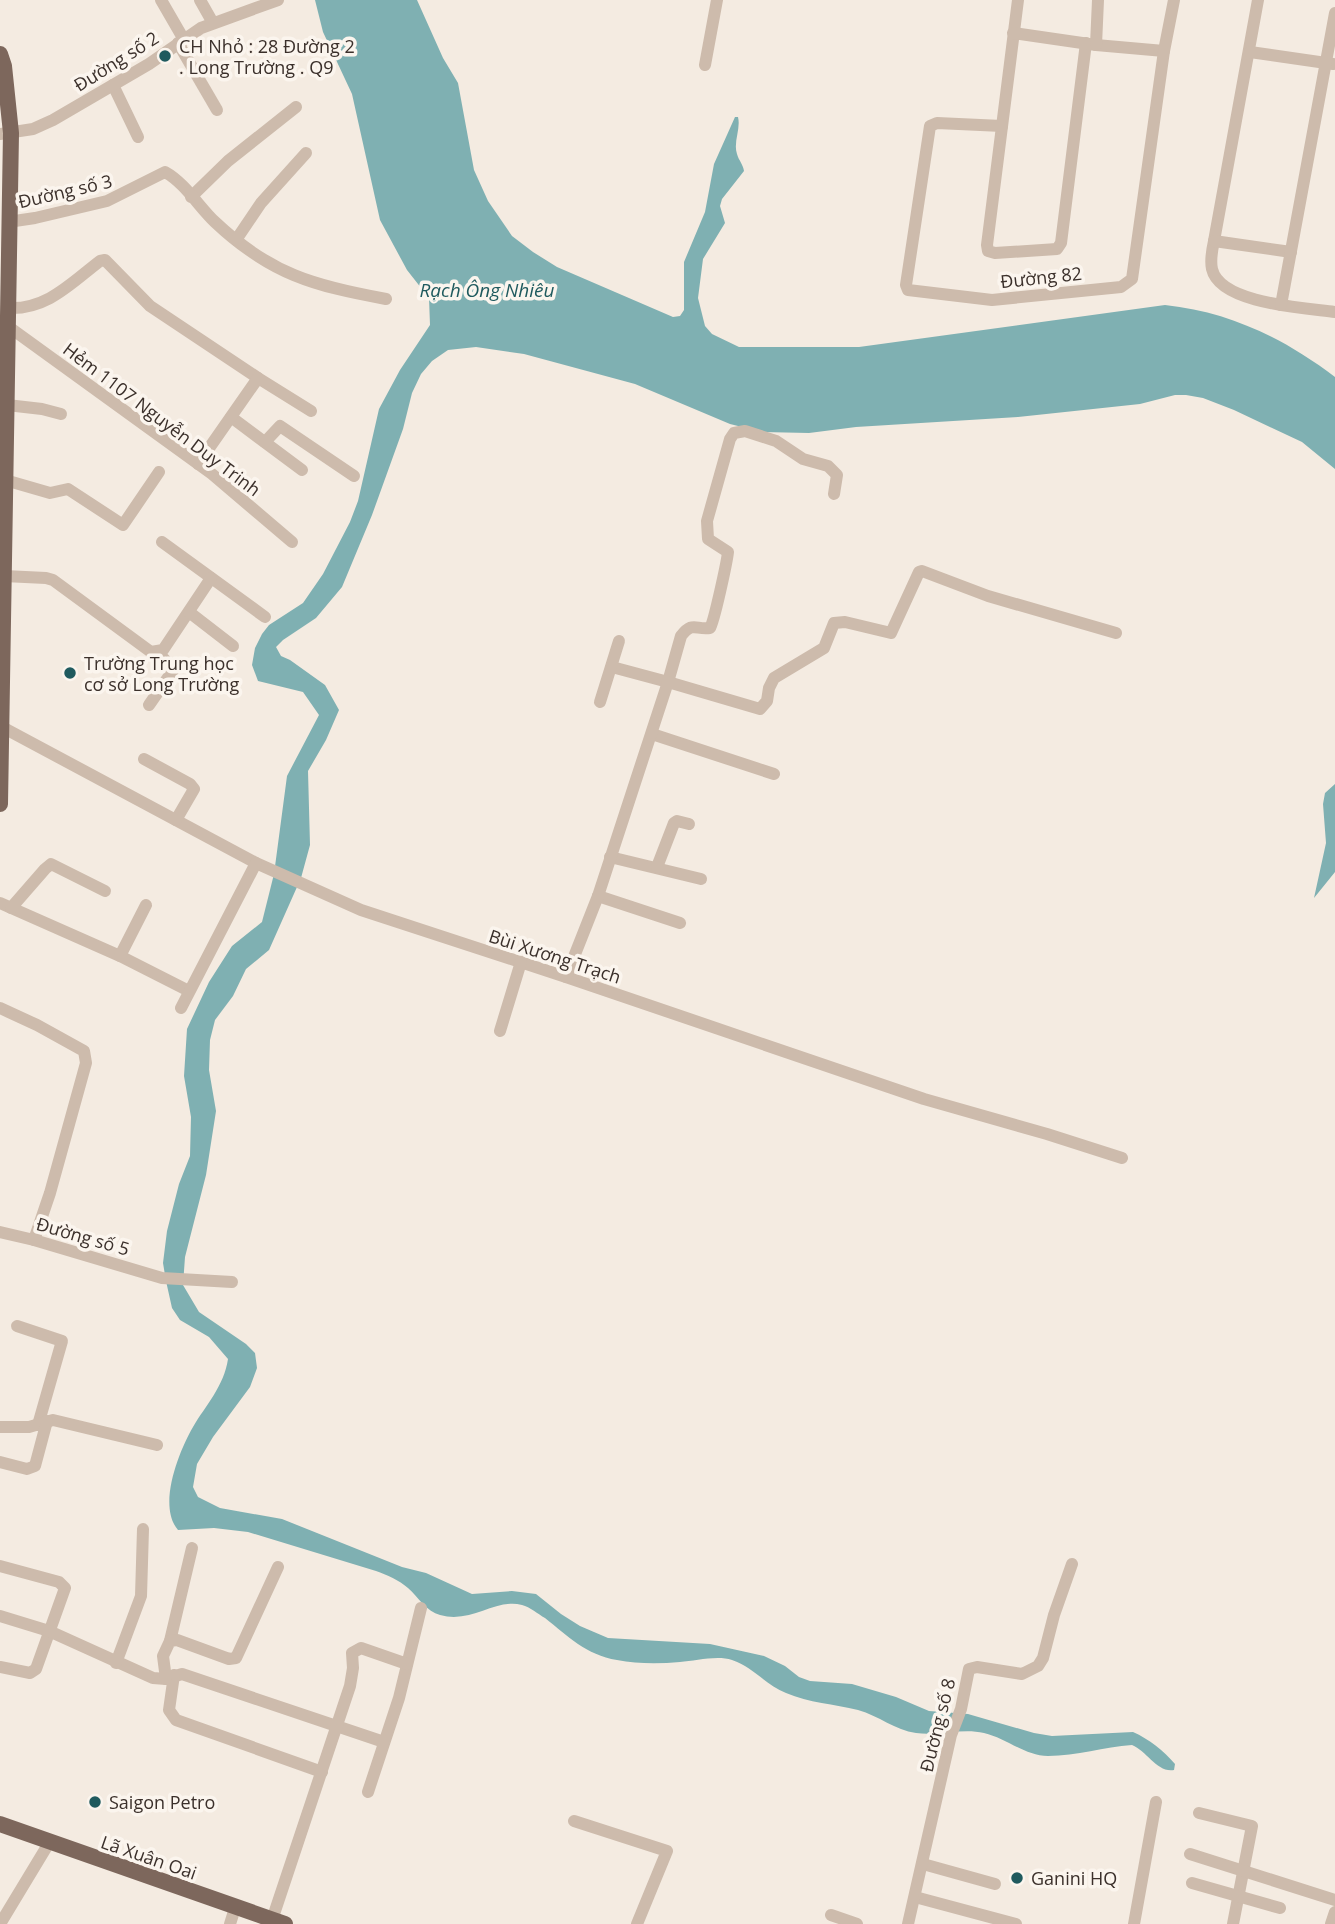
<svg xmlns="http://www.w3.org/2000/svg" width="1335" height="1924" viewBox="0 0 1335 1924" font-family="'Open Sans',sans-serif">
<style>
.water{fill:#7fb0b2}
.lines{fill:none;stroke-linecap:round;stroke-linejoin:round}
.minor{stroke:#cdbbac;stroke-width:12}
.major{stroke:#7d675c;stroke-width:16}
.poi-dot{fill:#1f5a5e;stroke:#fbf5ee;stroke-width:2.5}
.labels{text-anchor:middle;dominant-baseline:central;stroke-width:7;stroke-linejoin:round;paint-order:stroke}
.poi-label{font-size:18px;fill:#3b302b;stroke:#fbf5ee;text-anchor:start}
.street-label{font-size:18px;fill:#3b302b;stroke:#fbf5ee}
.water-label{font-size:19px;font-style:italic;fill:#1f5a5e;stroke:#fbf5ee}
</style>
<rect width="100%" height="100%" fill="#f4ebe1"/>
<g class="water">
<path d="M315,0h102l26,58 15,25 16,87 14,31 24,35 21,16 24,15 116,50 7,-1 4,-6v-48l21,-50 9,-48 21,-47h3c3,12 -5,25 -1,37 2,7 6,10 7,17l-22,28 -2,7 5,17 -22,36 -5,39 7,28 7,8 27,13h120l306,-42c65,7 118,33 170,72v92l-33,-27 -68,-32 -31,-12 -17,-3h-11l-35,9 -122,13 -162,10 -47,6 -47,-1 -32,-8 -95,-40 -111,-30 -48,-7 -28,3 -16,11 -11,13 -9,19 -9,36 -31,86 -30,72 -26,31 -33,22 -7,7 5,9 9,4 35,25 14,25 -13,30 -18,31 2,74 -9,33 -32,72 -23,19 -13,27 -18,24 -5,20 -1,30 7,41 -10,64 -21,82 -2,28 16,27 47,32 9,9 2,15 -7,19 -37,50 -16,27 -4,23 5,10 22,11 62,11 120,48 24,6 46,21 40,-3 24,3 25,20 19,12 28,12 102,6 54,12 21,10 14,11 11,4 42,3 44,13 33,14 39,3 66,19 18,3 81,-4c16,7 31,19 42,32l-1,6c-17,3 -27,-19 -42,-25 -28,2 -55,11 -84,11 -23,0 -42,-18 -64,-23 -22,-5 -45,3 -68,0 -21,-3 -37,-17 -58,-23 -24,-6 -49,-7 -72,-17 -20,-8 -33,-26 -54,-33 -15,-5 -37,1 -52,2 -21,2 -43,2 -63,-2 -31,-5 -49,-24 -72,-42 -7,-4 -15,-11 -23,-13 -27,-7 -50,19 -82,10 -13,-3 -22,-18 -32,-27 -9,-8 -21,-13 -32,-17l-128,-39 -34,-4 -36,2c-21,-24 1,-79 15,-103 13,-22 31,-41 35,-68l-19,-22 -29,-17 -8,-12 -6,-27 -3,-18 4,-32 12,-47 11,-28 1,-39 -7,-41 3,-47 22,-47 23,-36 30,-24 12,-48 13,-98 32,-61 -16,-23 -45,-11 -6,-16 3,-17 7,-14 7,-9 34,-22 20,-29 27,-52 8,-21 21,-92 21,-39 30,-45 -1,-27 -22,-28 -27,-50 -28,-126 -29,-62z"/>
<polygon points="1335,784 1335,872 1314,898 1326,843 1323,804 1325,793"/>
</g>
<g class="lines">
<g class="minor">
<polyline points="161,0 183,38"/>
<polyline points="200,0 213,23"/>
<polyline points="1018,0 987,245 988,251 995,253 1057,249 1061,243 1086,43"/>
<path d="M1258,0l-44,241c-2,9 -4,19 -2,28 8,35 94,39 123,43"/>
<polyline points="1013,33 1096,45 1164,51"/>
<polyline points="178,43 217,110"/>
<polyline points="1096,45 1098,0"/>
<polyline points="1250,52 1333,64"/>
<polyline points="705,65 717,0"/>
<polyline points="113,85 138,137"/>
<polyline points="1002,126 937,123 930,126 906,285 908,290 992,300 1121,287 1132,279 1164,51 1174,0"/>
<polyline points="0,134 33,129 53,120 149,64 201,28 278,0"/>
<polyline points="191,197 228,161 296,107"/>
<path d="M8,222l27,-4 72,-17 58,-29c20,11 34,35 50,50 55,52 99,64 171,77"/>
<polyline points="236,240 261,203 306,153"/>
<polyline points="1214,241 1291,252"/>
<polyline points="1281,305 1335,13"/>
<path d="M8,308c39,2 63,-25 92,-47l5,-1 45,46 108,72"/>
<polyline points="9,327 212,474 292,542"/>
<polyline points="7,405 42,409 61,414"/>
<polyline points="231,417 302,470"/>
<polyline points="265,442 280,426 354,476"/>
<polyline points="198,464 258,378 311,411"/>
<polyline points="5,480 50,493 68,489 123,525 159,472"/>
<polyline points="162,542 265,617"/>
<polyline points="4,576 46,578 53,580 151,652 163,650 211,578"/>
<polyline points="189,612 233,646"/>
<path d="M612,667l56,15 13,-46c12,-15 14,-6 29,-8 4,-6 17,-66 18,-76l-20,-13 -1,-18 23,-82 4,-6 11,-2 31,10 27,18 25,7 9,9 -3,19"/>
<polyline points="600,702 619,641"/>
<polyline points="149,705 174,669 158,653"/>
<polyline points="2,727 256,863 361,910 566,977 924,1099 1047,1134 1122,1158"/>
<polyline points="652,734 774,774"/>
<polyline points="144,759 190,784 194,789 176,820"/>
<polyline points="610,857 701,879"/>
<polyline points="657,867 674,823 677,821 689,824"/>
<polyline points="598,896 680,923"/>
<polyline points="0,903 120,956 189,991"/>
<polyline points="11,908 45,869 51,864 105,891"/>
<polyline points="120,956 146,905"/>
<polyline points="566,977 598,896 668,682 760,709 767,701 769,688 774,678 824,648 834,623 845,622 891,633 919,572 922,571 988,596 1116,633"/>
<polyline points="0,1008 37,1025 84,1051 86,1063 50,1193 34,1240"/>
<polyline points="181,1008 256,863"/>
<polyline points="500,1031 521,962"/>
<polyline points="0,1232 34,1240 162,1278 232,1282"/>
<polyline points="17,1326 62,1341 38,1425"/>
<polyline points="0,1427 29,1427 53,1420 157,1445"/>
<polyline points="0,1462 27,1469 35,1466 47,1421"/>
<polyline points="0,1566 59,1582 65,1588 36,1669 30,1673 0,1667"/>
<polyline points="0,1616 49,1631 153,1678 166,1679 182,1674 384,1742"/>
<polyline points="170,1641 192,1548"/>
<polyline points="116,1663 141,1596 143,1529"/>
<polyline points="174,1675 169,1710 176,1720 322,1772"/>
<polyline points="166,1679 163,1656 170,1641 177,1640 229,1659 236,1658 278,1567"/>
<polyline points="368,1792 399,1698 421,1608"/>
<polyline points="1199,1813 1252,1826 1233,1924"/>
<polyline points="574,1821 667,1851 637,1924"/>
<polyline points="1190,1854 1335,1900"/>
<polyline points="923,1864 995,1884"/>
<polyline points="1192,1883 1280,1908"/>
<polyline points="915,1897 1016,1924"/>
<polyline points="831,1915 857,1924"/>
<polyline points="272,1920 350,1686 353,1668 352,1653 361,1648 407,1664"/>
<polyline points="0,1924 49,1843"/>
<polyline points="230,1924 235,1908"/>
<polyline points="908,1924 951,1735 961,1709 969,1669 977,1667 1022,1674 1038,1666 1043,1658 1054,1615 1072,1564"/>
<polyline points="1134,1924 1156,1802"/>
<polyline points="1331,1924 1335,1912"/>
</g>
<g class="major">
<polyline points="0,54 4,66 11,133 0,804"/>
<polyline points="0,1824 285,1924"/>
</g>
</g>
<g class="poi-dot">
<circle cx="165" cy="56" r="7"/>
<circle cx="70" cy="673" r="7"/>
<circle cx="95" cy="1802" r="7"/>
<circle cx="1017" cy="1878" r="7"/>
</g>
<g class="labels">
<g class="poi-label">
<text x="179" y="46">CH Nhỏ : 28 Đường 2<tspan x="179" dy="21">. Long Trường . Q9</tspan></text>
<text x="84" y="663">Trường Trung học<tspan x="84" dy="21">cơ sở Long Trường</tspan></text>
<text x="109" y="1802">Saigon Petro</text>
<text x="1031" y="1878">Ganini HQ</text>
</g>
<g class="street-label">
<text transform="translate(116 61) rotate(-32)">Đường số 2</text>
<text transform="translate(65 191) rotate(-13)">Đường số 3</text>
<text transform="translate(1041 277) rotate(-6)">Đường 82</text>
<text transform="translate(162 419) rotate(37)">Hẻm 1107 Nguyễn Duy Trinh</text>
<text transform="translate(555 956) rotate(18)">Bùi Xương Trạch</text>
<text transform="translate(83 1236) rotate(16)">Đường số 5</text>
<text transform="translate(937 1725) rotate(-76)">Đường số 8</text>
<text transform="translate(149 1857) rotate(19)">Lã Xuân Oai</text>
</g>
<g class="water-label">
<text x="487" y="290">Rạch Ông Nhiêu</text>
</g>
</g>
</svg>
